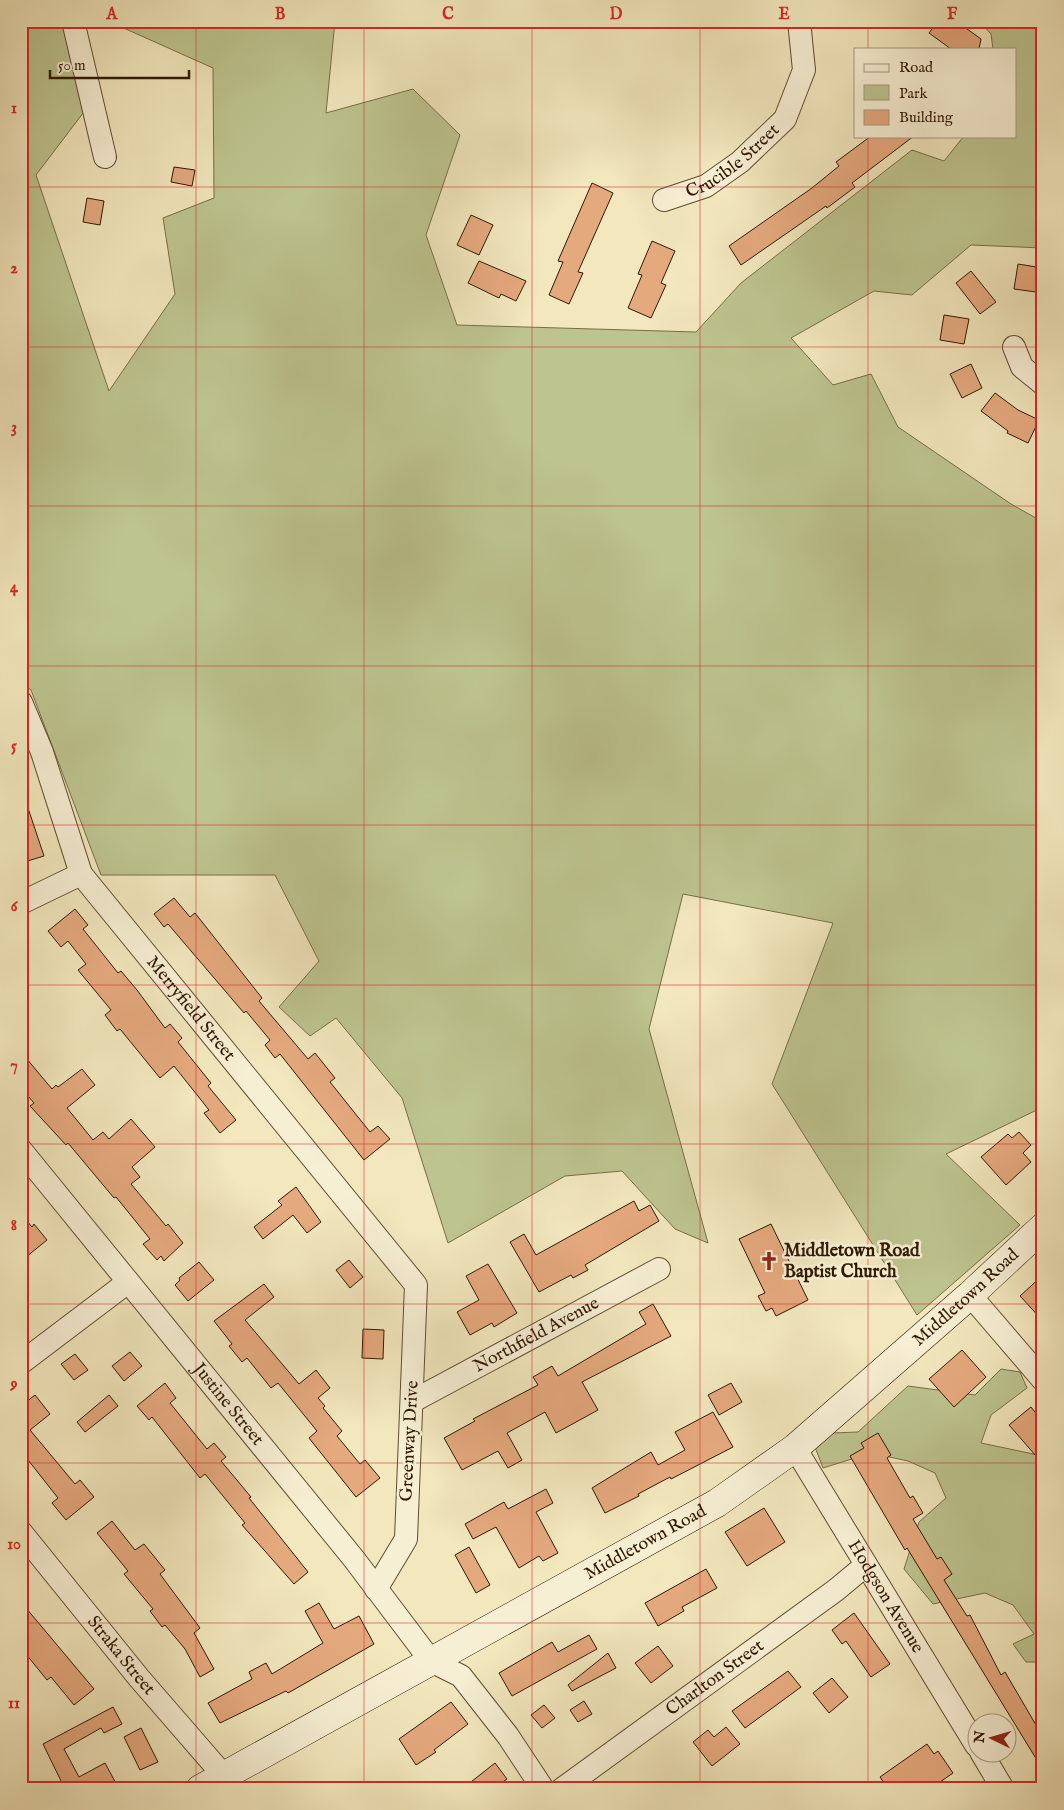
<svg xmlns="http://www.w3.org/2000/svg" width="1064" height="1810" viewBox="0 0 1064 1810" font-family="'IM FELL English',serif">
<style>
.green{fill:#bdc48f;stroke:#766e48}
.building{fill:#e5a97e;stroke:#2f1900}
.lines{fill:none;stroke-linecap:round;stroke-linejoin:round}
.street-casing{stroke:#604c2f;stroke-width:24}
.secondary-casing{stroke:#2f1900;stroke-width:29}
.street{stroke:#f7efd4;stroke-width:22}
.secondary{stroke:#f7efd4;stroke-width:28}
.grid{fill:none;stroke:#d62828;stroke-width:1;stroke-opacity:0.55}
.labels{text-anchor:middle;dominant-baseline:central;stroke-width:5;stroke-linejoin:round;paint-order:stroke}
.street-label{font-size:18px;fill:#2f1900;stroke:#f7efd4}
.poi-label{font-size:18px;font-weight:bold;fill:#2f1900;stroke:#f7efd4;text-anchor:start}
.neatline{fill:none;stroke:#d62828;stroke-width:2}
.grid-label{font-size:16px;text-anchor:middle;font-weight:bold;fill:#d62828}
</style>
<rect width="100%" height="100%" fill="#f2e7bd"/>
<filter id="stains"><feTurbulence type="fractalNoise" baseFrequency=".004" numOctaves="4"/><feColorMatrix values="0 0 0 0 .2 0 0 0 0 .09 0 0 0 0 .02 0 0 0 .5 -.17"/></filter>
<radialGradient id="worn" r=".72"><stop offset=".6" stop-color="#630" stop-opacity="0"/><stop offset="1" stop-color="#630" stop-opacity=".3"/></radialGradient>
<g class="green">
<polygon points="21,21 65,21 93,100 36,175 109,391 175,294 163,218 214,198 213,68 108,21 335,21 326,113 413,89 460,135 426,235 457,325 696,332 741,283 912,150 944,161 964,136 1015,136 1015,49 993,49 991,34 979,21 1043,21 1043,202 1038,204 1043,210 1043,248 971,245 912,295 874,291 791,338 833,385 871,374 898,427 1011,504 1043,522 1043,1107 946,1154 1020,1225 917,1315 772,1084 833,923 683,894 649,1029 708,1243 675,1229 622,1171 565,1176 448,1243 402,1098 336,1018 310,1036 279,1007 319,961 275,875 101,875 31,690 21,682"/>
<polygon points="1001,1369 1020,1372 1027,1388 991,1415 981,1443 1043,1456 1043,1662 1026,1662 1013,1644 1034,1634 1013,1605 985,1593 933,1604 904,1569 919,1522 946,1498 935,1473 908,1461 871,1453 823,1468 815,1447 832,1433 858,1432 908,1386 975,1395"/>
</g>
<g class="building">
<polygon points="938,21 956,21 981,39 979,49 951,49 929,33"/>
<polygon points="871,136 914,136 852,183 855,187 827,208 826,206 741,265 729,246 812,188 839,166 836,162"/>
<polygon points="174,167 195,170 192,186 171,182"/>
<polygon points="592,183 613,193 578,272 583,273 569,304 549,295 563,262 558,261"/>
<polygon points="87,198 104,201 100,225 83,222"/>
<polygon points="471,215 493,225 479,255 457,245"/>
<polygon points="652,241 675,251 661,283 666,285 651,318 628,308 642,275 638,274"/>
<polygon points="479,261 526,281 516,301 501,294 499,298 468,283"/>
<polygon points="1018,264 1043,268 1043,293 1014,289"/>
<polygon points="971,271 996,302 980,314 956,283"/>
<polygon points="944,315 969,319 964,344 940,340"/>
<polygon points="971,364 982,388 962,398 950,374"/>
<polygon points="995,393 1018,410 1039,420 1028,443 1007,433 1008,431 981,411"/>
<polygon points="25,799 44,856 21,863 21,800"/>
<polygon points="174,898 190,917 195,913 262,998 259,1001 308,1059 315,1053 335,1078 330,1082 370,1132 378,1126 390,1139 364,1160 280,1054 275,1058 265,1045 270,1040 246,1011 244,1013 168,924 164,927 154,914"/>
<polygon points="75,909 88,925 83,929 118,973 121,971 137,990 165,1028 170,1024 182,1038 178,1042 211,1083 208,1086 236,1120 220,1133 204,1113 209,1110 174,1066 160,1078 120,1029 117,1031 105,1015 111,1010 78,970 86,964 68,941 61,947 48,931"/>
<polygon points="21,1052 52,1089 56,1085 58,1087 82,1069 95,1085 67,1108 93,1140 103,1132 109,1139 131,1119 155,1147 132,1167 140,1177 131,1184 166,1226 168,1224 183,1243 164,1261 161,1256 157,1260 143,1244 150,1239 116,1197 114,1198 68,1143 66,1145 30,1106 34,1103 21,1088"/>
<polygon points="1019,1132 1031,1145 1023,1153 1031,1162 1006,1185 981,1157 1008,1134 1012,1138"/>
<polygon points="296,1187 321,1222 307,1233 293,1215 263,1239 254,1227 282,1205 278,1201"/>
<polygon points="634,1201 639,1211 650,1205 659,1221 585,1265 588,1270 573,1278 571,1275 539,1292 510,1242 524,1234 536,1255"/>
<polygon points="21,1214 32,1227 34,1224 47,1240 21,1261"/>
<polygon points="771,1224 808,1300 776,1316 772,1308 766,1311 758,1296 765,1293 739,1239"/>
<polygon points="349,1260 363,1277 350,1288 336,1270"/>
<polygon points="199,1262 214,1280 188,1301 175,1285 180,1280 179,1278"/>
<polygon points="488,1264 517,1313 494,1327 492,1323 470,1335 457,1312 479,1300 466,1276"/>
<polygon points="1043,1275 1043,1321 1020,1296"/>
<polygon points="264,1284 274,1297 245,1320 299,1384 316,1370 330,1388 318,1398 325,1406 323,1408 342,1431 337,1436 360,1464 365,1460 380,1478 356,1497 309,1438 317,1431 278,1383 271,1388 247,1358 242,1362 229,1346 232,1344 214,1321"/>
<polygon points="653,1304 671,1336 582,1382 598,1410 556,1433 545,1412 507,1433 522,1460 508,1468 498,1451 462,1470 444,1438 475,1421 473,1419 538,1385 533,1377 552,1366 558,1376 646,1324 639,1312"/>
<polygon points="363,1329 384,1330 383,1359 362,1358"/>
<polygon points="962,1350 986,1377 954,1407 929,1379"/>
<polygon points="130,1352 142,1366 124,1381 112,1366"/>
<polygon points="75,1354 88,1370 74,1380 61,1364"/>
<polygon points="165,1383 176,1398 170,1403 207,1449 214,1443 226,1457 221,1461 251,1497 249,1498 308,1572 294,1584 242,1525 245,1523 205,1474 200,1478 152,1417 149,1420 137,1406"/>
<polygon points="731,1383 742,1402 719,1415 708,1395"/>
<polygon points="35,1395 50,1414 30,1430 75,1484 80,1480 94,1497 66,1520 52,1503 58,1498 21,1451 21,1406"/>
<polygon points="109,1395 118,1406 85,1432 77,1422"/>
<polygon points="1031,1407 1043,1422 1043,1464 1009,1425"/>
<polygon points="713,1412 733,1447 671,1479 670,1477 638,1494 639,1496 605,1513 592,1488 651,1452 658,1465 685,1450 675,1432"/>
<polygon points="878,1433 891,1455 887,1458 910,1498 913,1496 923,1513 913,1519 937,1559 941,1557 952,1574 944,1580 967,1616 970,1615 1001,1675 1005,1672 1043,1737 1043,1770 923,1574 907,1548 905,1550 850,1456 864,1448 861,1443"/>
<polygon points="546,1489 553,1503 536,1512 558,1553 543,1561 539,1556 519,1568 496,1527 473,1539 465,1524 504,1502 508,1509"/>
<polygon points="764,1508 785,1542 747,1566 725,1532"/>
<polygon points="112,1521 135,1550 144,1544 165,1570 160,1574 200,1628 194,1633 214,1669 200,1677 185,1649 165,1625 162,1627 150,1611 153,1609 124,1574 128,1571 97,1533"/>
<polygon points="469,1547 490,1585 476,1593 455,1555"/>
<polygon points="706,1569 717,1588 682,1607 684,1611 658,1626 645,1603"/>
<polygon points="21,1602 94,1689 74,1705 51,1677 47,1680 21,1648"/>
<polygon points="319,1603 334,1629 359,1616 374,1644 288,1693 286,1691 220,1723 208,1703 252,1679 249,1672 266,1663 272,1674 323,1643 305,1611"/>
<polygon points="854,1613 890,1664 871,1677 846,1641 842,1644 832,1630"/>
<polygon points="589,1635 597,1649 512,1696 499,1673 552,1642 558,1652"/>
<polygon points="658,1646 673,1666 651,1683 635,1663"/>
<polygon points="608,1653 616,1668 572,1691 568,1685"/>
<polygon points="788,1671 801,1687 745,1728 732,1711"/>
<polygon points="832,1678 848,1697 829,1713 813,1693"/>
<polygon points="584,1701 592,1714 578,1722 570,1710"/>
<polygon points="451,1702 468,1724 434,1750 436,1752 416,1765 399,1739"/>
<polygon points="544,1705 555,1718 542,1728 531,1715"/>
<polygon points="113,1707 122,1724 104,1733 101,1728 64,1749 79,1777 105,1763 119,1789 56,1789 63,1785 43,1744"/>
<polygon points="726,1727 740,1744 712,1766 693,1742 708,1730 714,1737"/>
<polygon points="141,1728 158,1762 140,1770 124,1737"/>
<polygon points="927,1744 934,1754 938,1751 953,1773 930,1789 888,1789 880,1777"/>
<polygon points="495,1763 507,1779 493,1789 462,1789"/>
</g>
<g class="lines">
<g class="street-casing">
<g id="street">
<polyline points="73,21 105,157"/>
<path id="s1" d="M664,200l42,-14 34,-24 45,-43 19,-49 -5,-49"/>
<polyline points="1014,347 1022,367 1043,384"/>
<path id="s2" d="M21,702l21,50 39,122 335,411 -10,254 -30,50"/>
<polyline points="21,903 81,874"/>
<path id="s3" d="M21,1150l333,409 77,102 30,15 47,60 35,53"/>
<polyline points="970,1295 1043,1380"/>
<polyline points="21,1363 128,1282"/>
<path id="s4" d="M413,1401l246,-132"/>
<path id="s5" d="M795,1448l181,297"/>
<path id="s6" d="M21,1532l118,146 85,98"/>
<polyline points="981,1752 1003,1789"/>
<path id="s7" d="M562,1789l274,-199 30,-25"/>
</g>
</g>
<g class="secondary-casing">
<g id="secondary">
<path id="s8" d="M200,1789l517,-286 78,-55 175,-153 73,-68"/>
</g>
</g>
<use href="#street" class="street"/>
<use href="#secondary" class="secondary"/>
</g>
<path class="grid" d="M196,21v1768M364,21v1768M532,21v1768M700,21v1768M868,21v28M868,136v1653M21,187h1022M21,347h1022M21,506h1022M21,666h1022M21,825h1022M21,985h1022M21,1144h1022M21,1304h1022M21,1463h1022M21,1623h1022"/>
<defs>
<g id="church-bare" transform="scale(1.5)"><path d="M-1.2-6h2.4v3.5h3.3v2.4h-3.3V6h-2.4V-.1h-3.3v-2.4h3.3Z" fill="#8f2418" stroke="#f7efd4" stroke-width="2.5" paint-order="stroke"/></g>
</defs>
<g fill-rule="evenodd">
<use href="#church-bare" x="769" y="1261"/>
</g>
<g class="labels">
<g class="street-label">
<text stroke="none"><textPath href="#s1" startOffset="80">Crucible Street</textPath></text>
<text stroke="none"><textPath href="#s2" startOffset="356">Merryfield Street</textPath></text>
<text stroke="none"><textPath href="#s8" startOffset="914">Middletown Road</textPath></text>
<text stroke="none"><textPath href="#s4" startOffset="140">Northfield Avenue</textPath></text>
<text stroke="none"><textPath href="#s3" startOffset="328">Justine Street</textPath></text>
<text transform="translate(410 1441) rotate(-87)">Greenway Drive</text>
<text stroke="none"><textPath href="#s8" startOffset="509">Middletown Road</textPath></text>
<text stroke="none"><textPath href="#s5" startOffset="174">Hodgson Avenue</textPath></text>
<text stroke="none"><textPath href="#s6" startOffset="159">Straka Street</textPath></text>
<text stroke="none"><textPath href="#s7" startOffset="189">Charlton Street</textPath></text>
</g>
<g class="poi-label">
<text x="784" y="1251">Middletown Road<tspan x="784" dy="21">Baptist Church</tspan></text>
</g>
</g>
<rect width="1064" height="1810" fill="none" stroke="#f2e7bd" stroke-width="55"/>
<rect x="854" y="48" width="162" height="90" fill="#f7efd4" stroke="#a7997f"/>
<rect x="864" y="64" width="25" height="8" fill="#f7efd4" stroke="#a7997f"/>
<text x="899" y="72" font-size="15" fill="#2f1900">Road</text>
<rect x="864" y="85" width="25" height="15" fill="#bdc48f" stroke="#a7997f"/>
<text x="899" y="98" font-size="15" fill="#2f1900">Park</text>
<rect x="864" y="110" width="25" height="15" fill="#e5a97e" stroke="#a7997f"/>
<text x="899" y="122" font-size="15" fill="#2f1900">Building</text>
<g transform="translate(992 1738) rotate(275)"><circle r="24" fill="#f7efd4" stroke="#a7997f"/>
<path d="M0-4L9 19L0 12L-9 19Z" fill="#8f2418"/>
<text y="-8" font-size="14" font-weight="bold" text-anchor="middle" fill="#2f1900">N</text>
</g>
<path d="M50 70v8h139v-8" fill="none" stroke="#2f1900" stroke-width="2.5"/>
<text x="58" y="70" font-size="15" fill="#2f1900" stroke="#f7efd4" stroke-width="4" paint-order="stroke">50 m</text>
<rect x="28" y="28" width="1008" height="1754" class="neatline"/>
<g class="grid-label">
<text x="112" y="19">A</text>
<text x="280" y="19">B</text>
<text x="448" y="19">C</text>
<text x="616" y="19">D</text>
<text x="784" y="19">E</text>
<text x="952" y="19">F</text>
<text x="14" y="113">1</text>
<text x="14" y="273">2</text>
<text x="14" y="432">3</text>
<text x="14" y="592">4</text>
<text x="14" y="751">5</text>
<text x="14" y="911">6</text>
<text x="14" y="1070">7</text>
<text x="14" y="1230">8</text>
<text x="14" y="1389">9</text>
<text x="14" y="1549">10</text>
<text x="14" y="1708">11</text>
</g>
<rect width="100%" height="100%" filter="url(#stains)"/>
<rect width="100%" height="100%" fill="url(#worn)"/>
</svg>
